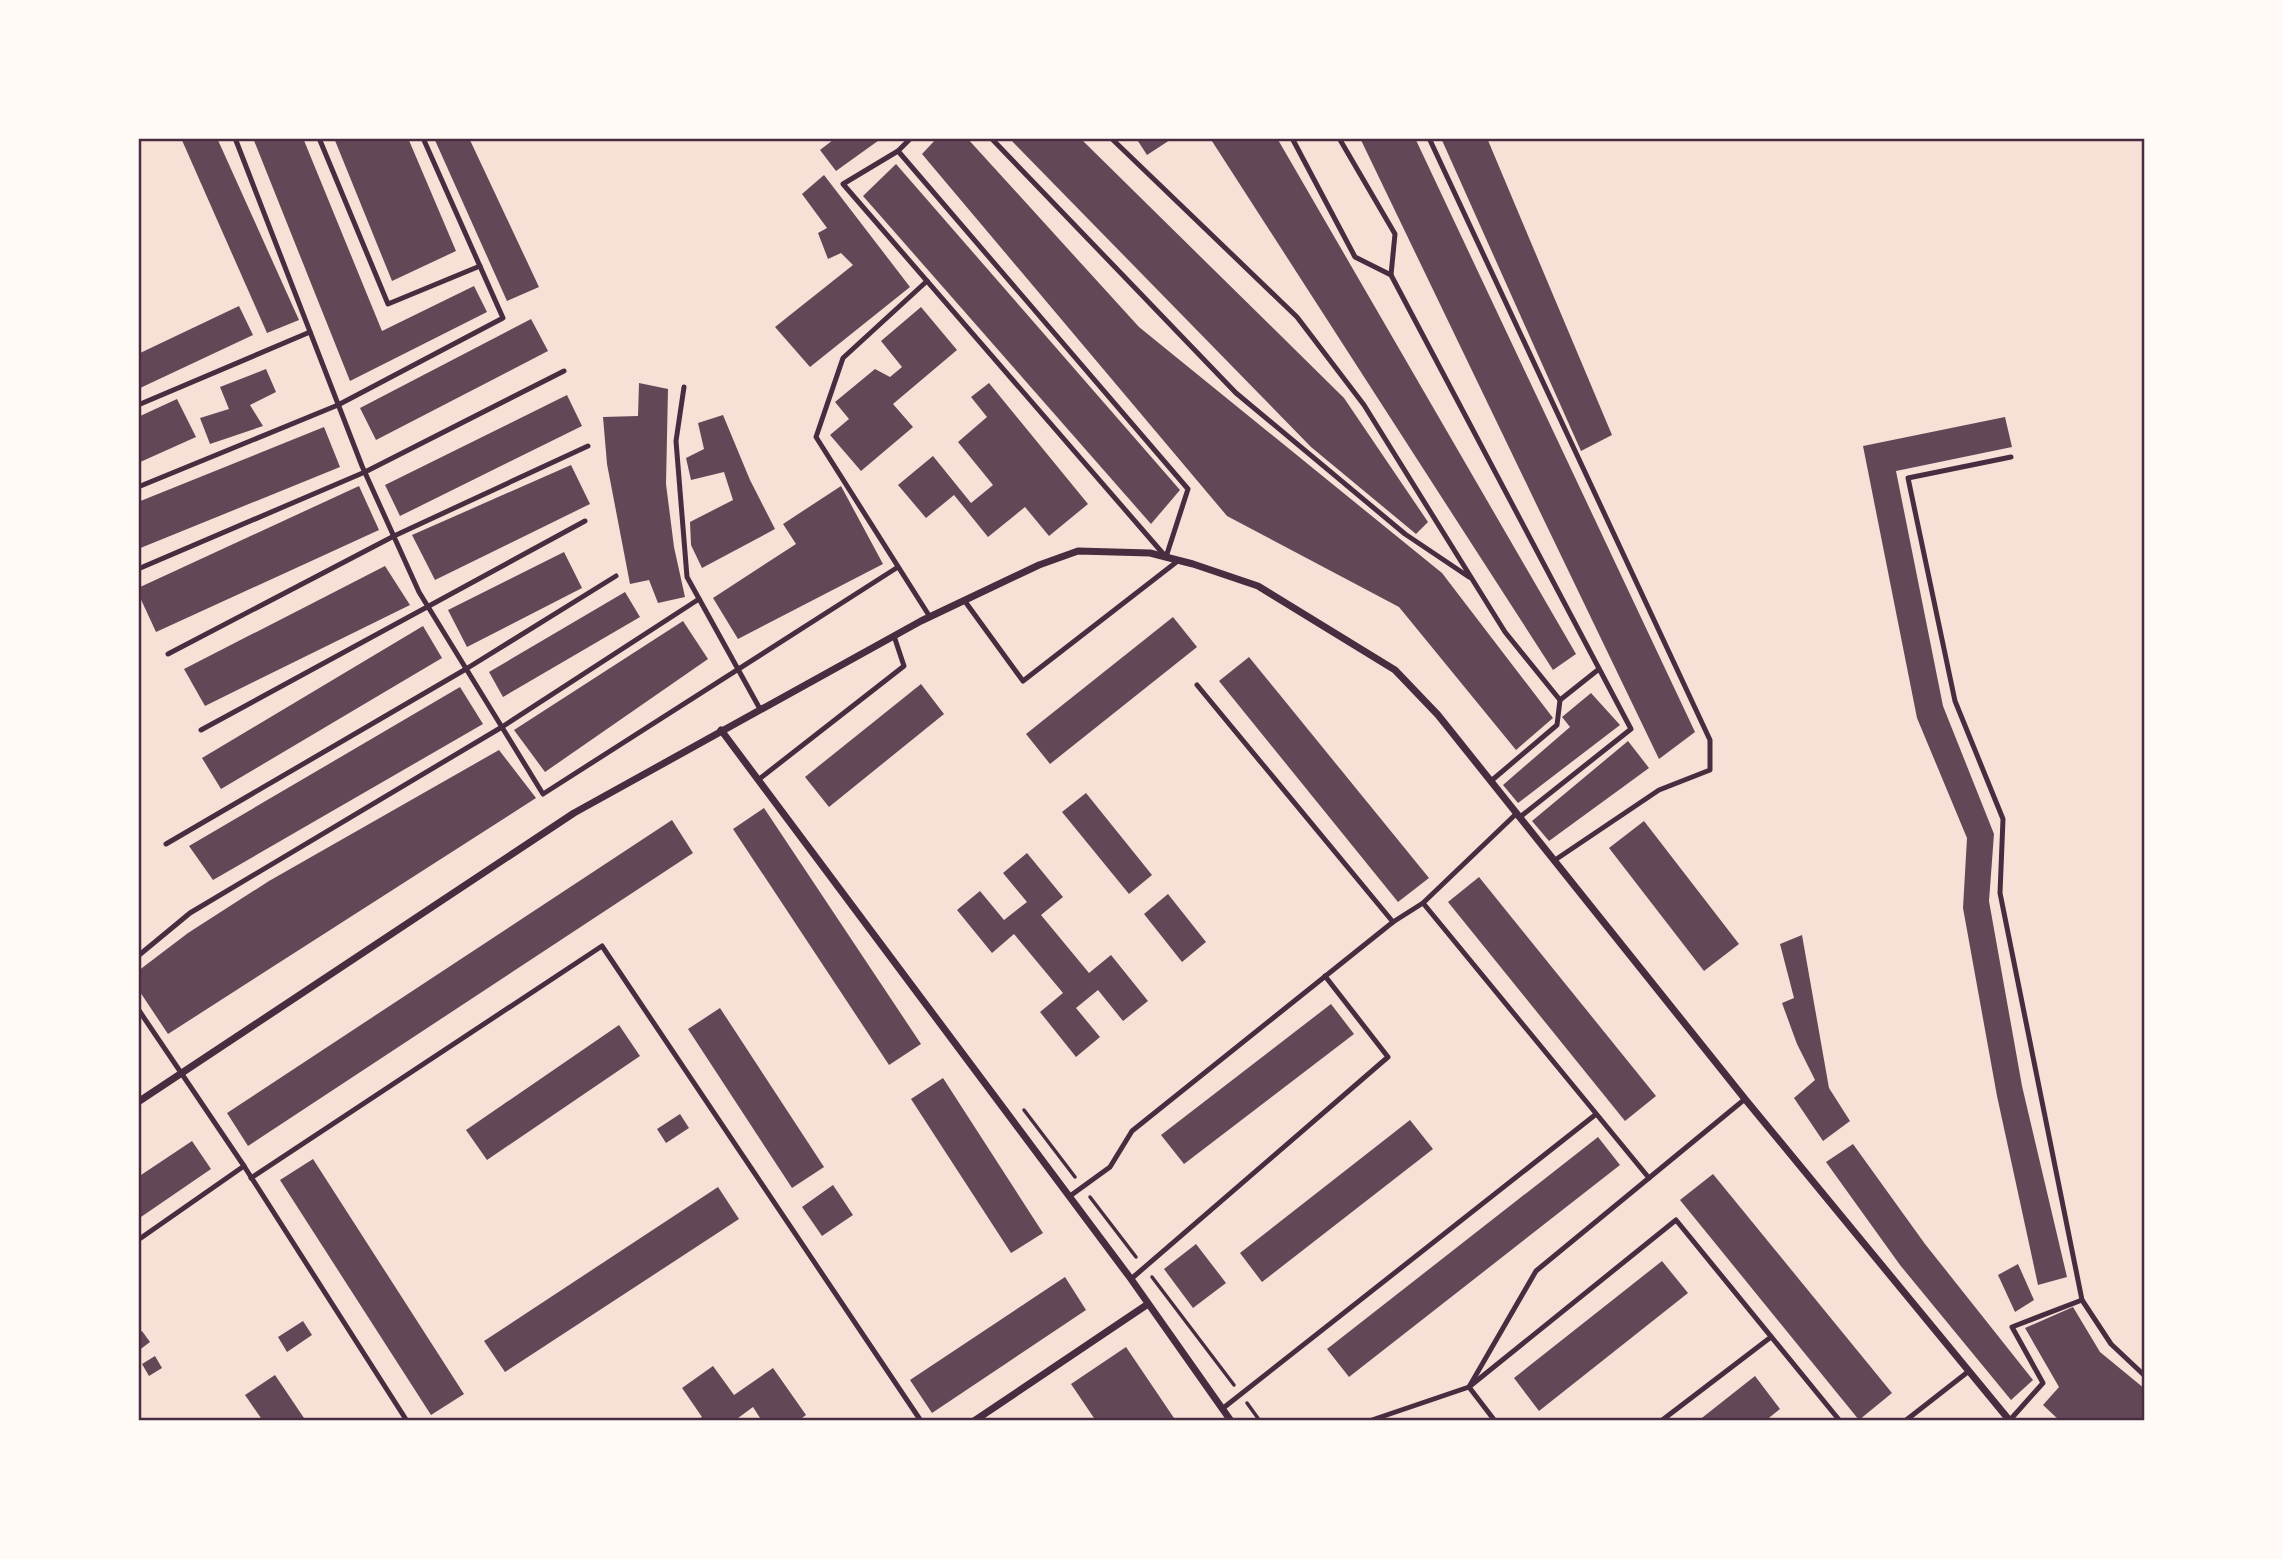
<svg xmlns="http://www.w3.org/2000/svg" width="2283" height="1559" viewBox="0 0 2283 1559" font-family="Raleway,sans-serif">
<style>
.building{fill:#644757}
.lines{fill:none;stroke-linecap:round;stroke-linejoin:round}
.path{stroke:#4a2c40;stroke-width:3.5}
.service{stroke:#4a2c40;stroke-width:5}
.minor{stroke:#4a2c40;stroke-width:7}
.neatline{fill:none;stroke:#4a2c40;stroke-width:2.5}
</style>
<rect width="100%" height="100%" fill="#f7e1d7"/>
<g class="building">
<polygon points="181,138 217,138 299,320 267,333"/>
<polygon points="253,138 303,138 382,331 474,286 487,312 350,381"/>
<polygon points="334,138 408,138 456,251 392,281"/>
<polygon points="434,138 469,138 539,287 507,301"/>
<polygon points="832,138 882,138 836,171 820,150 833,140"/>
<polygon points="937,138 967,138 1139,327 1442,573 1553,718 1516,750 1399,607 1227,516 922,154"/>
<polygon points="1009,138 1080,138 1344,398 1428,522 1416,534 1311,447"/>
<polygon points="1136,138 1173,138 1147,155"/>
<polygon points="1210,138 1277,138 1576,654 1553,670"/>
<polygon points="1360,138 1415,138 1695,732 1659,759"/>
<polygon points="1441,138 1487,138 1612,435 1581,451"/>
<polygon points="896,164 1180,490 1151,524 863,196"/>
<polygon points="824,175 910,287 810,367 775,327 853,265 841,253 828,259 818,233 827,228 802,194"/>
<polygon points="239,306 253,335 138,389 138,354"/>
<polygon points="921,307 957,350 893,404 913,427 861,471 830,435 849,419 835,402 875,369 890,377 902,367 881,341"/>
<polygon points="531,319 548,351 376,440 360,408"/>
<polygon points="266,369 276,392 250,405 263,426 210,444 200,418 229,409 220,387"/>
<polygon points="639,383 668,389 666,484 674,547 685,597 658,603 649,580 630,584 607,464 603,417 638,416"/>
<polygon points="989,383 1088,504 1049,536 1025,507 988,537 954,495 926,518 898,485 933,456 971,503 993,485 958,442 987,417 971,397"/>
<polygon points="567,395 582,426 400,516 385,485"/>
<polygon points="177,399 196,437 138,463 138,417"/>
<polygon points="723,415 750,480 775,529 702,568 691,545 690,522 733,500 724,472 691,480 686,458 704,449 698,423"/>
<polygon points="2005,417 2012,447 1896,471 1943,706 1994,834 1989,901 2022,1086 2067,1277 2038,1285 1997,1096 1963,908 1967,838 1917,718 1863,446"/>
<polygon points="324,427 340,467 138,549 138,502"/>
<polygon points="571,465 590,504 435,580 412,535"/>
<polygon points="359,486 379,530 156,632 138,593 138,588"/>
<polygon points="841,486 883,564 738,639 713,598 796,544 783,524"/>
<polygon points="564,552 582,588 467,647 448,610"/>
<polygon points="385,566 410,605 205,706 184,669"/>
<polygon points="625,592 640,617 503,697 489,672"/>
<polygon points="1173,617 1197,647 1050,764 1026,734"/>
<polygon points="683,621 708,659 545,772 514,730"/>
<polygon points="423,626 442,658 221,789 202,758"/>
<polygon points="1249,657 1429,878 1398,902 1219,681"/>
<polygon points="921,684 944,714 829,807 805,777"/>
<polygon points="460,687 483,724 213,880 189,846"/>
<polygon points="1591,693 1620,725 1518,803 1503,785 1570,727 1562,717"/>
<polygon points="1628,741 1649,768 1549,841 1532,821"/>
<polygon points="499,750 536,798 168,1034 138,989 138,971 188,933 269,881"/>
<polygon points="1086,793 1152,875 1129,894 1062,812"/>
<polygon points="764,808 921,1044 889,1065 733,829"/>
<polygon points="672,820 693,853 248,1146 227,1113"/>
<polygon points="1644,821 1739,944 1704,971 1609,848"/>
<polygon points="1027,853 1063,897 1041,915 1089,973 1111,955 1148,1001 1123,1021 1098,990 1076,1008 1100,1037 1076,1057 1040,1012 1063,993 1014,934 992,953 957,910 980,891 1004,920 1027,902 1003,873"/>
<polygon points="1479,877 1656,1096 1625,1121 1448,902"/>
<polygon points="1168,894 1206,942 1182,962 1144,914"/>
<polygon points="1802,935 1829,1088 1850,1121 1823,1141 1794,1098 1815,1080 1797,1044 1782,1003 1794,998 1780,944"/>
<polygon points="1331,1004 1354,1034 1184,1164 1161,1135"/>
<polygon points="720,1008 824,1167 792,1188 688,1029"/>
<polygon points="619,1025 640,1056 487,1160 466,1130"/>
<polygon points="943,1078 1043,1233 1011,1253 911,1099"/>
<polygon points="680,1114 689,1128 666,1143 657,1129"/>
<polygon points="1410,1120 1433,1149 1262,1282 1240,1253"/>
<polygon points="1598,1137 1620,1165 1349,1377 1327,1349"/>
<polygon points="192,1141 211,1169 138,1219 138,1177"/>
<polygon points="1853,1144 1925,1244 2033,1380 2011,1400 1900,1265 1826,1162"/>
<polygon points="313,1159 464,1394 431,1415 280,1180"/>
<polygon points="1713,1174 1892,1393 1859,1420 1680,1200"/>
<polygon points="833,1185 853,1215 822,1236 802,1207"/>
<polygon points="718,1187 739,1219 505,1372 484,1341"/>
<polygon points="1196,1244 1226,1283 1193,1308 1164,1269"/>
<polygon points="1662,1261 1688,1293 1539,1411 1514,1378"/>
<polygon points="2018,1264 2034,1300 2015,1312 1998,1275"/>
<polygon points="1065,1277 1086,1310 932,1413 910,1380"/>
<polygon points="2073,1307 2100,1352 2145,1389 2145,1421 2060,1421 2043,1405 2059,1387 2025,1328"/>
<polygon points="303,1321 312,1335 287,1352 278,1337"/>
<polygon points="142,1331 150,1342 138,1351 138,1334"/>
<polygon points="1126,1347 1176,1421 1096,1421 1071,1384"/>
<polygon points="155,1356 162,1368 149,1376 142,1364"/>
<polygon points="713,1366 734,1395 773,1368 806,1415 798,1421 762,1421 753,1407 734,1421 696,1421 702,1417 682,1388"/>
<polygon points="275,1375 306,1421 263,1421 245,1395"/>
<polygon points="1755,1376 1780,1409 1765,1421 1698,1421"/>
</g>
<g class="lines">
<g class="path">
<polyline points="1024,1110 1075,1177"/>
<polyline points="1090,1197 1136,1257"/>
<polyline points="1152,1277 1234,1385"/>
<polyline points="1247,1403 1260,1421"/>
</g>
<g class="service">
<polyline points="235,138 362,466 419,592 543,794 898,567"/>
<polyline points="319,138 388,304 480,266"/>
<polyline points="911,138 898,151 1188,489 1166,557"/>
<polyline points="991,138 1236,393 1405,534 1469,577"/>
<polyline points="1111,138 1297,317 1364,405 1505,632 1560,700 1557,725 1491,781"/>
<polyline points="1292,138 1355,257 1391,275"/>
<polyline points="1339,138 1395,234 1391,275 1631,729 1520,817"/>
<polyline points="1429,138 1710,740 1710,770 1659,790 1555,860"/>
<polyline points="898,151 843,184 1166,557"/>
<polyline points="927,281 843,358 816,437 930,617"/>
<polyline points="684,387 676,441 687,577 760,709"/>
<polyline points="138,405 310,332"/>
<polyline points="2011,457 1908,478 1955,701 2003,819 2000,893 2082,1300 2111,1344 2145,1376"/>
<polyline points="138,487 338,405 503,318 423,138"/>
<polyline points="138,569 365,472 564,371"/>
<polyline points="964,600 1023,681 1179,560"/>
<polyline points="168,654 394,536 588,446"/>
<polyline points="1197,685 1393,922"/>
<polyline points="1560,700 1599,669"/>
<polyline points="201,730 585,521"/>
<polyline points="758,780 904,666 894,636"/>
<polyline points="1517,813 1423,903 1649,1178"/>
<polyline points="166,844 466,669 616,576"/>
<polyline points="138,956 190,913 502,727 699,599"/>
<polyline points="138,1009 244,1166 407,1421"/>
<polyline points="251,1178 602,946 921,1421"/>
<polyline points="1070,1196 1110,1167 1132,1131 1393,922 1423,903"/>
<polyline points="138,1240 244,1166"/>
<polyline points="1131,1279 1388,1057 1325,976"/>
<polyline points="1222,1409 1595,1115"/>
<polyline points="2010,1420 2043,1383 2012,1327 2082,1300"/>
<polyline points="1369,1421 1469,1387 1536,1271 1745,1099"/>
<polyline points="1495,1421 1469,1387 1676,1220 1840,1421"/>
<polyline points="1661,1421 1771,1337"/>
<polyline points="1905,1421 1969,1371"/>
</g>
<g class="minor">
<polyline points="721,730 1131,1279 1231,1421"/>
<polyline points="138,1102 574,813 921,621 1039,565 1078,551 1150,553 1193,564 1258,586 1395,670 1438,715 1745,1099 2010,1421"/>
<polyline points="974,1421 1148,1304"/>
</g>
</g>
<rect width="2283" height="1559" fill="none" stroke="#fffaf5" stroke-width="280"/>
<rect x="140" y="140" width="2003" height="1279" class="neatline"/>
</svg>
